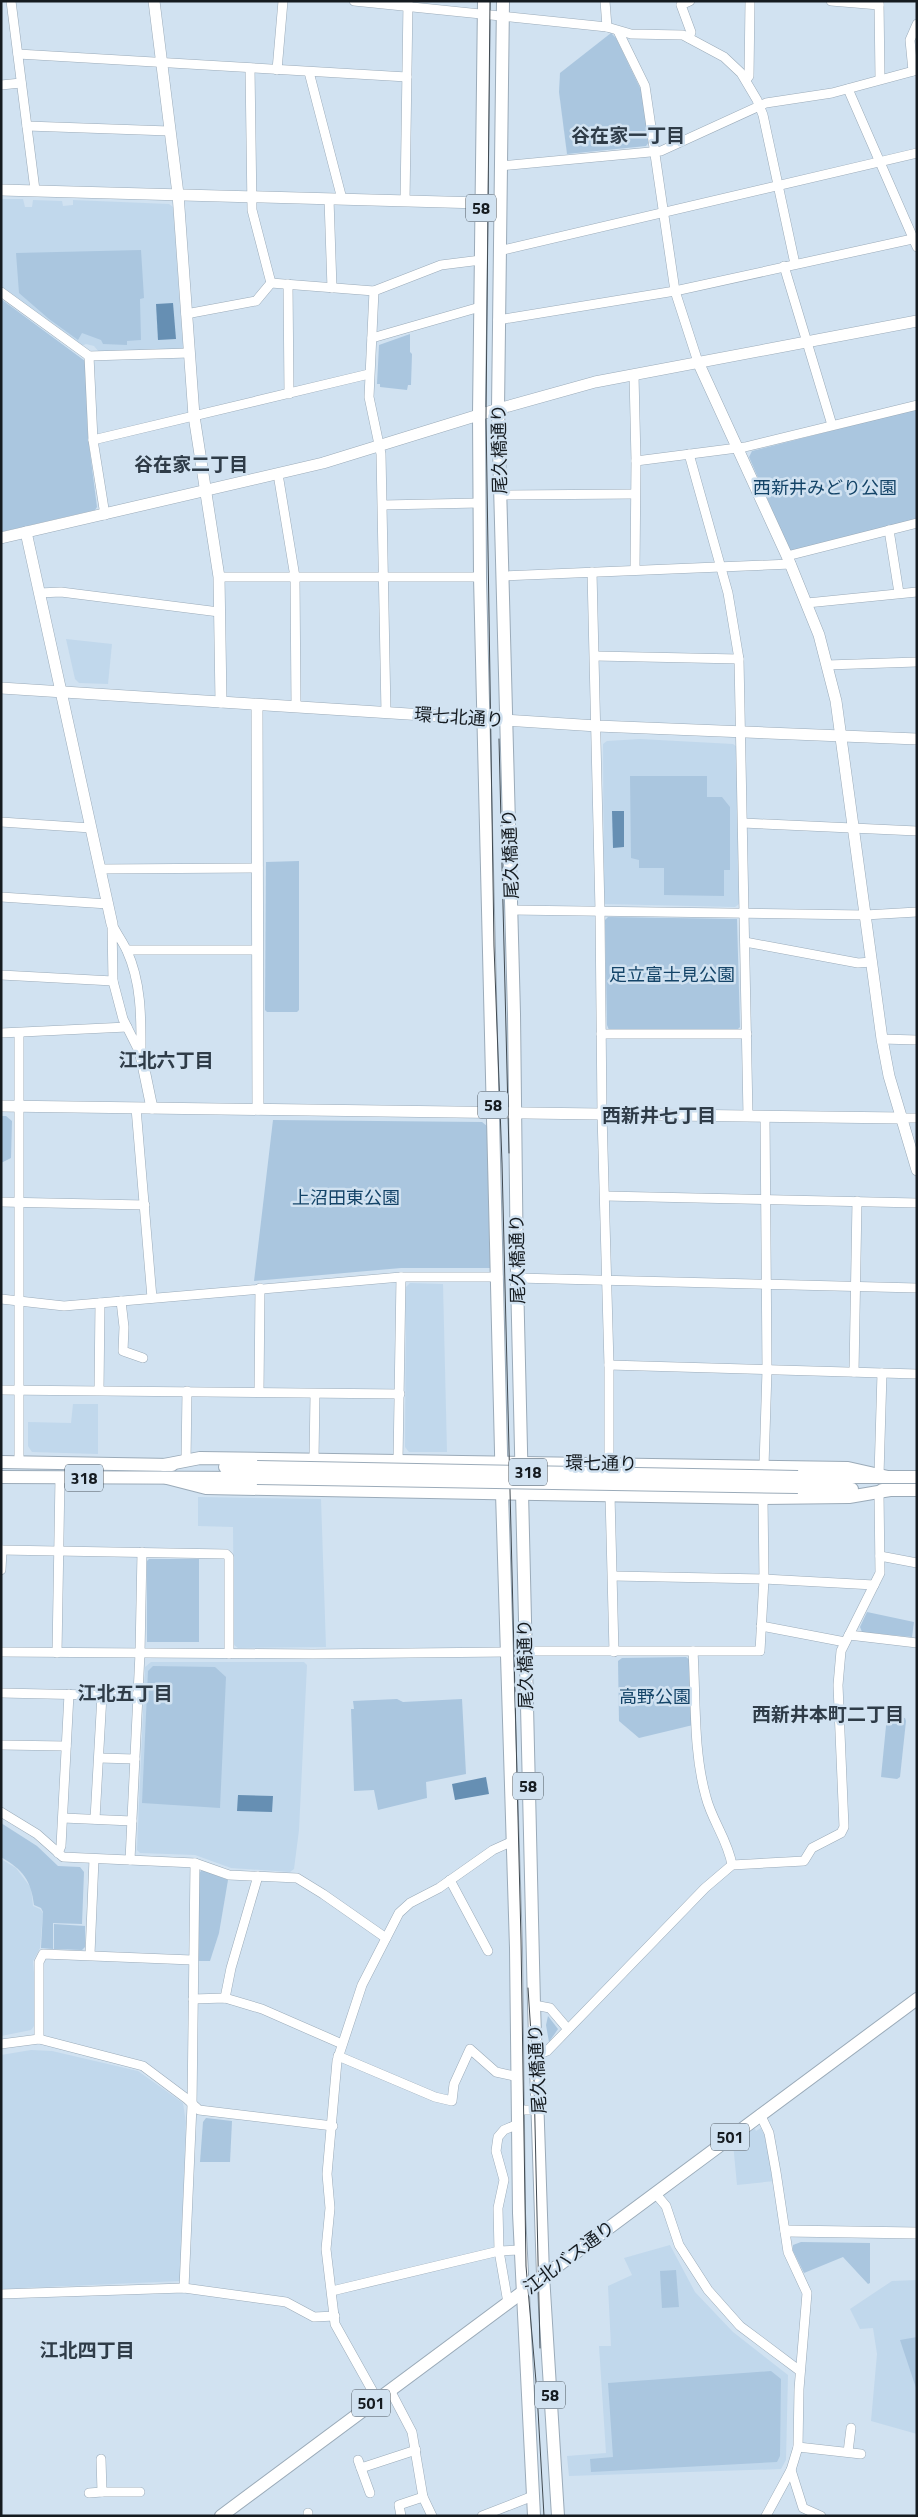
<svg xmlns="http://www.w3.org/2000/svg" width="918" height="2517" viewBox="0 0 918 2517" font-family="'Titillium Web','Noto Sans JP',sans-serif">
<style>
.built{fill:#c1d8ec}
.green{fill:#aac6df}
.water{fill:#668fb3}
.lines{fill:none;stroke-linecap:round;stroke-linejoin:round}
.street-casing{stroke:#9babb9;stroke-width:10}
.secondary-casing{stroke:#9babb9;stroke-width:12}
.primary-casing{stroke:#9babb9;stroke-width:14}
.street{stroke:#fff;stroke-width:9}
.secondary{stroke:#fff;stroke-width:11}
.primary{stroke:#fff;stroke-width:12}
.tram{stroke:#414a51;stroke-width:1}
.primary-bridge-casing{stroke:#9babb9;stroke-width:14;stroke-linecap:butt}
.primary-bridge{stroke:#fff;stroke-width:12}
.labels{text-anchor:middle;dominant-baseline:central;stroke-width:5;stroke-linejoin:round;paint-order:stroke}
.shield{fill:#d1e2f1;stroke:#4d575f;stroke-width:1}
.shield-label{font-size:16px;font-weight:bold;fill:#151b20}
.street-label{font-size:18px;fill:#151b20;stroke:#d1e2f1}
.park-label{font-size:18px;fill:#144468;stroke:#d1e2f1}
.neighbourhood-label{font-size:19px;font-weight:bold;fill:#2f3c48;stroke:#d1e2f1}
</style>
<rect width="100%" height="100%" fill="#d1e2f1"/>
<g class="built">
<polygon points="1,199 23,199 25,207 32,207 33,200 62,201 63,206 73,205 73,200 169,204 173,207 183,348 180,351 100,353 94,346 86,344 81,346 1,287"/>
<polygon points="66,639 112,644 108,684 79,683 75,679"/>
<polygon points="640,739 733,744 737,747 739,904 735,907 604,904 603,744 607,741"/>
<polygon points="410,1283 443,1284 447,1452 409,1452 405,1447 406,1287"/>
<polygon points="73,1404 98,1404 98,1454 32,1452 28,1446 28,1422 71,1423"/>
<polygon points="198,1497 321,1499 326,1647 238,1648 234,1645 233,1527 198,1526"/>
<polygon points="151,1662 304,1662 307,1665 299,1830 294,1869 290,1872 231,1868 195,1855 140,1853 137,1850 145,1667"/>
<polygon points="1,1859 16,1868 31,1888 33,1906 40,1909 43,1913 40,1948 33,1961 36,1998 34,2026 31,2030 1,2036"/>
<polygon points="31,2050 52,2051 138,2071 183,2103 186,2123 180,2281 1,2289 1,2055"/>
<polygon points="754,2127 756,2131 761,2128 765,2137 775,2181 737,2185 733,2143"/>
<polygon points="670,2245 695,2292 733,2332 788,2375 786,2460 781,2469 569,2476 567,2456 606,2453 599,2346 611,2346 608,2286 632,2275 624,2258"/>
<polygon points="917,2280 917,2434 871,2421 877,2354 873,2328 860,2329 850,2309 892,2281"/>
</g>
<g class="green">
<polygon points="611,33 616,38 641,90 649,142 646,146 567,154 559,92 560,73"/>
<polygon points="141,250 144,298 140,299 141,340 127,341 127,345 103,344 101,340 82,333 78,340 49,319 19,293 16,253"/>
<polygon points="1,299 85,361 88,437 97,507 95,510 1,532"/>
<polygon points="410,334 410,352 412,354 411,385 408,385 407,390 380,387 380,384 377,384 379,345"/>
<polygon points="917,409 917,519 790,551 749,457 752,451"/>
<polygon points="630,776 707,776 707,797 722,797 730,807 730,870 724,870 724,896 664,895 664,868 639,868 639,860 631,858"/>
<polygon points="299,861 299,1010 297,1012 267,1012 265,1010 266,862"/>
<polygon points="608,917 737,919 740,1027 736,1031 609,1030 607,1025 605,920"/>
<polygon points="1,1116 6,1116 12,1121 11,1158 1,1163"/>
<polygon points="273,1120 482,1122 487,1126 490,1268 401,1268 254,1281"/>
<polygon points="149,1559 199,1559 199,1642 147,1642 147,1561"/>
<polygon points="867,1612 914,1622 912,1637 862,1632 860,1627"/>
<polygon points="686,1657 690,1660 693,1725 639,1738 619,1721 618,1661 622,1658"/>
<polygon points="153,1666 215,1667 226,1677 220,1808 142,1803 148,1671"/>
<polygon points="397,1699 403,1702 462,1699 466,1774 426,1782 427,1798 378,1810 374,1790 354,1791 351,1709 354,1709 353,1701"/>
<polygon points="887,1716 905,1718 906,1721 900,1777 897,1779 881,1777"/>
<path d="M1,1823l36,23 21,20 22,1 4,5 -2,52 -29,-1v26l-12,-1 2,-36 -2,-4 -7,-3c-3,-25 -11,-35 -33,-48z"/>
<polygon points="202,1870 228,1880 219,1933 210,1961 196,1961 198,1874"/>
<polygon points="54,1924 85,1926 85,1947 82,1950 54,1949"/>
<polygon points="548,2016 558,2029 549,2042 546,2025"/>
<polygon points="206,2118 232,2121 230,2162 200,2162 203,2122"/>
<polygon points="801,2242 870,2243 870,2283 868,2284 843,2257 804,2273 793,2251 793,2245"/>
<polygon points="676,2270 679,2307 662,2308 660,2271"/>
<polygon points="917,2337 917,2391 900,2340"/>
<polygon points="771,2371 781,2379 780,2456 777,2462 591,2472 590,2459 613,2457 608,2383"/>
</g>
<g class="water">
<polygon points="173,303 176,339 158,340 156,304"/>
<polygon points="612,811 624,811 624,847 613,848"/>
<polygon points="486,1777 489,1794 455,1800 452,1784"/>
<polygon points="238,1795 273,1796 272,1812 237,1811"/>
</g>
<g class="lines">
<g class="street-casing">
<g id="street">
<polyline points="11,1 35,190"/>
<polyline points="354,1 607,27 631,34 683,35 724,57 741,73 757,100 763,115 795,264"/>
<polyline points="605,1 607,27"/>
<polyline points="831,1 879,5"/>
<polyline points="879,1 880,79"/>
<polyline points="618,31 645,86 675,291 698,362"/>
<polyline points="689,38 691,32 681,5 690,1"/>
<polyline points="18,54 407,77"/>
<polyline points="250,68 252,210 271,283"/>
<polyline points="277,70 283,1"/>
<polyline points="913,71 910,40 917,24"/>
<polyline points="309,72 342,199"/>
<polyline points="746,80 749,76 750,1"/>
<polyline points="1,85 21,83"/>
<polyline points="848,89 917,247"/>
<polyline points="27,126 169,131"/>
<polyline points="500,166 661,151 766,103 832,93 917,70"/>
<polyline points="329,199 332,288"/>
<polyline points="405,201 408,2"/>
<polyline points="499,251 917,153"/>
<polyline points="784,266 832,425"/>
<polyline points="288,284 289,394"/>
<polyline points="374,291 369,397 381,454 386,713"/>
<polyline points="1,292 89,356 189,353"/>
<polyline points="186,314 256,301 271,283 374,291 441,265 481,260"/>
<polyline points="498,320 675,291 917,238"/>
<polyline points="372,338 480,307"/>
<polyline points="89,356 93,440 105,515"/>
<polyline points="634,375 636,461 635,570"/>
<polyline points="93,440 369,374"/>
<polyline points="689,454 728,593 739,659 748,1116"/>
<polyline points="636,461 745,447 917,405"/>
<polyline points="278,474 295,577 296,707"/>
<polyline points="500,495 635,494"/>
<polyline points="383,505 479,503"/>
<polyline points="889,530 899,593"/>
<polyline points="787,556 917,523"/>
<polyline points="592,572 600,911 602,1114 609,1365 609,1463"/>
<polyline points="503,576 791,564"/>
<polyline points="219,577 480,577"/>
<polyline points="39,593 61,592 219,612"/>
<polyline points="807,603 917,592"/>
<polyline points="595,656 739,659"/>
<polyline points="827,665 917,662"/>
<polyline points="1,822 91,828"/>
<polyline points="743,823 917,831"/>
<polyline points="100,869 258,868"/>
<polyline points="1,897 108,904"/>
<polyline points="511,910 865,915 917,912"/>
<path d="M112,924c4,9 11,18 15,27 15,33 14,69 14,104l-18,-36 -10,-38z"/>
<polyline points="745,942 858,963 872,962"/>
<polyline points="127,950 258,950"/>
<polyline points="1,975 113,981"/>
<polyline points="1,1033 127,1027"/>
<polyline points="19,1033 19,1463"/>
<polyline points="601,1034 747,1034"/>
<polyline points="882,1039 917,1040"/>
<polyline points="136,1108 152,1298"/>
<polyline points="902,1118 917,1118"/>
<polyline points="605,1196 917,1203"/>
<polyline points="1,1202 145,1205"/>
<polyline points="517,1278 917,1288"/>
<polyline points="1,1299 64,1306 401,1277 498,1277"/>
<polyline points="121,1301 124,1327 123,1351 143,1358"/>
<polyline points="609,1365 917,1374"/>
<polyline points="854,1372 857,1201"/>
<polyline points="1,1390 400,1394"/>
<polyline points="99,1390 100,1303"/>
<polyline points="259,1392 260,1288"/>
<polyline points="314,1459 315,1394"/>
<polyline points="186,1461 187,1391"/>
<polyline points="398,1461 401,1277"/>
<polyline points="764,1466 767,1370 765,1116"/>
<polyline points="879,1475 882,1373"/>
<polyline points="610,1495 614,1652"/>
<polyline points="1,1550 226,1554 229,1557 229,1654"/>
<polyline points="880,1556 917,1563"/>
<polyline points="1,1570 2,1550"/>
<polyline points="613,1576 764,1579 874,1585"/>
<polyline points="761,1626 845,1642"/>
<polyline points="849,1635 917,1643"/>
<polyline points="525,1651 760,1651 764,1579 763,1498"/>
<path d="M693,1651c3,48 0,100 13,146 6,24 22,43 26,68"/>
<polyline points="1,1652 313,1654 508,1652"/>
<polyline points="57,1653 60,1477"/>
<polyline points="1,1693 138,1696"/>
<polyline points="1,1745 66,1746"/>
<polyline points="99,1758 135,1759"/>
<polyline points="1,1812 37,1834 63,1857 195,1863 229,1875 297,1878 323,1894 386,1938"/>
<polyline points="63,1818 132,1821"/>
<polyline points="95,1819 102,1695"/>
<polyline points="58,1853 61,1846 69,1694"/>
<polyline points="130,1860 140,1653 142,1552"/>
<polyline points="450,1880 488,1951"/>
<polyline points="90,1954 94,1859"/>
<polyline points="225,1998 231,1968 258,1876"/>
<polyline points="193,1999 225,1998 262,2009 342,2044"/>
<polyline points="534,2005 550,2008 567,2028"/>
<polyline points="39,2039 39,1962 43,1954 192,1960"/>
<polyline points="1,2044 39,2039 143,2066 187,2099 199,2110 333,2126"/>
<polyline points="536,2055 547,2051 705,1888 732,1865 804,1861 812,1848 841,1833 844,1827 838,1685 841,1651 880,1573 879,1492"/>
<polyline points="338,2056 435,2097 452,2101 454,2084 470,2049 496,2072 518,2077"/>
<polyline points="518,2110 539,2110"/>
<polyline points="760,2114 769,2133 776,2172 788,2252 807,2293 799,2389 798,2447 791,2470 766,2516"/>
<polyline points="655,2193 666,2206 679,2245 708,2290 740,2326 800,2371"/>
<polyline points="184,2288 192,2105 195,1863"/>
<polyline points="332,2291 499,2251 520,2250"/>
<polyline points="1,2294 184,2288 286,2302 314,2317 335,2316"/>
<polyline points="508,2303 499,2251 498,2208 504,2180 496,2151 498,2137 504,2130 518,2124"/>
<polyline points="390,2390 412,2432 423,2497 432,2516"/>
<polyline points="377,2399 335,2324 326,2249 330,2208 327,2174 337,2061 362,1985 399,1913 410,1903 439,1888 493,1850 513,1841"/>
<polyline points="798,2447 861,2454"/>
<polyline points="848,2452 851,2428"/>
<polyline points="101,2459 102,2492 140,2492"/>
<polyline points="358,2460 370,2493"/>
<polyline points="361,2468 416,2450"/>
<polyline points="791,2470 803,2508 821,2516"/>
<polyline points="89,2493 102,2492"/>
<polyline points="308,2513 308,2516"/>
<polyline points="401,2516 399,2505 423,2497"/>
<polyline points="482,2516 533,2496"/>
</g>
</g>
<g class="secondary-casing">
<g id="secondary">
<polyline points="154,1 178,194 194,416 219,577 221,702"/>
<polyline points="1,190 481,203"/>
<polyline points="698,362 787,556 819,635 836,701 882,1039 889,1076 917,1170"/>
<polyline points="26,532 112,924"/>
<polyline points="1,538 323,463 498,409 595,382 917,321"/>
<polyline points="1,688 597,726 917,739"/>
<polyline points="257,705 258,1109"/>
<polyline points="141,1055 152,1108"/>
<polyline points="1,1106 902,1118"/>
<polyline points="786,2231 917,2233"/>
</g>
</g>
<g class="primary-casing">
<g id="primary">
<polyline points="484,1 479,415 480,577 502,1493 516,1948 519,2213 534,2516"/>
<polyline points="503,1 498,409 514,1014 517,1278 534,2005 543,2275 558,2516"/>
<polyline points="1,1462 172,1465"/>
<polyline points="164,1465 200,1458 848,1468 888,1477"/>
<polyline points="225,1467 257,1467"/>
<polyline points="1,1477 257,1478"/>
<polyline points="798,1477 917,1477"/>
<polyline points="167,1478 206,1488 763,1498 849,1497 890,1490"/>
<polyline points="798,1487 852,1489"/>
<polyline points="882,1490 917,1490"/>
<polyline points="221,2516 917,1999"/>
</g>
</g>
<use href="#street" class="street"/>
<use href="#secondary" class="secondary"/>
<use href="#primary" class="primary"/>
<g class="tram">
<polyline points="490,1 486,416 494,946 502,1163 521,1940 526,2266 537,2393 544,2516"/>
<polyline points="499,739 509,1153"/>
<polyline points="528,1988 534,2080 540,2348"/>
</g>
<g class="primary-bridge-casing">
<g id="primary-bridge">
<polyline points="257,1467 798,1477"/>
<polyline points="257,1478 798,1487"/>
</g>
</g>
<use href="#primary-bridge" class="primary-bridge"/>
</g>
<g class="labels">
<g class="shield">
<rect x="466" y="194.5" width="30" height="27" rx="4"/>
<rect x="478" y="1091.5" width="30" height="27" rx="4"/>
<rect x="509" y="1458.5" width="38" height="27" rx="4"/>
<rect x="65" y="1464.5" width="38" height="27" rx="4"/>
<rect x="513" y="1772.5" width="30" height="27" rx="4"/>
<rect x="711" y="2123.5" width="38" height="27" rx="4"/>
<rect x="535" y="2381.5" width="30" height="27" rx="4"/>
<rect x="352" y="2389.5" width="38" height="27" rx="4"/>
</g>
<g class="shield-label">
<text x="481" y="208">58</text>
<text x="493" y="1105">58</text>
<text x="528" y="1472">318</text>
<text x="84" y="1478">318</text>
<text x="528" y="1786">58</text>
<text x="730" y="2137">501</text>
<text x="550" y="2395">58</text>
<text x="371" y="2403">501</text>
</g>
<g class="street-label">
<text transform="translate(499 449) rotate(-91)">尾久橋通り</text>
<text transform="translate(459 717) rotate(4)">環七北通り</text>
<text transform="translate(510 854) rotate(-92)">尾久橋通り</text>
<text transform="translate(517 1259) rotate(-91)">尾久橋通り</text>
<text transform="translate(601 1463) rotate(1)">環七通り</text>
<text transform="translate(525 1664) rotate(-91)">尾久橋通り</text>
<text transform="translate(537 2069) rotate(-93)">尾久橋通り</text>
<text transform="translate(569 2257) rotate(-37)">江北バス通り</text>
</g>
<g class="park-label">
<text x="825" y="487">西新井みどり公園</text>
<text x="672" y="974">足立富士見公園</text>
<text x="346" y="1197">上沼田東公園</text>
<text x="655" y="1696">高野公園</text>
</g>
<g class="neighbourhood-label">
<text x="628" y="134">谷在家一丁目</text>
<text x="191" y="463">谷在家二丁目</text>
<text x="166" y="1059">江北六丁目</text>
<text x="659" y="1114">西新井七丁目</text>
<text x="125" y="1692">江北五丁目</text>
<text x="828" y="1713">西新井本町二丁目</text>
<text x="87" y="2349">江北四丁目</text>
</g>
</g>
<rect width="918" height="2517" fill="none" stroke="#151b20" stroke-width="5"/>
</svg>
